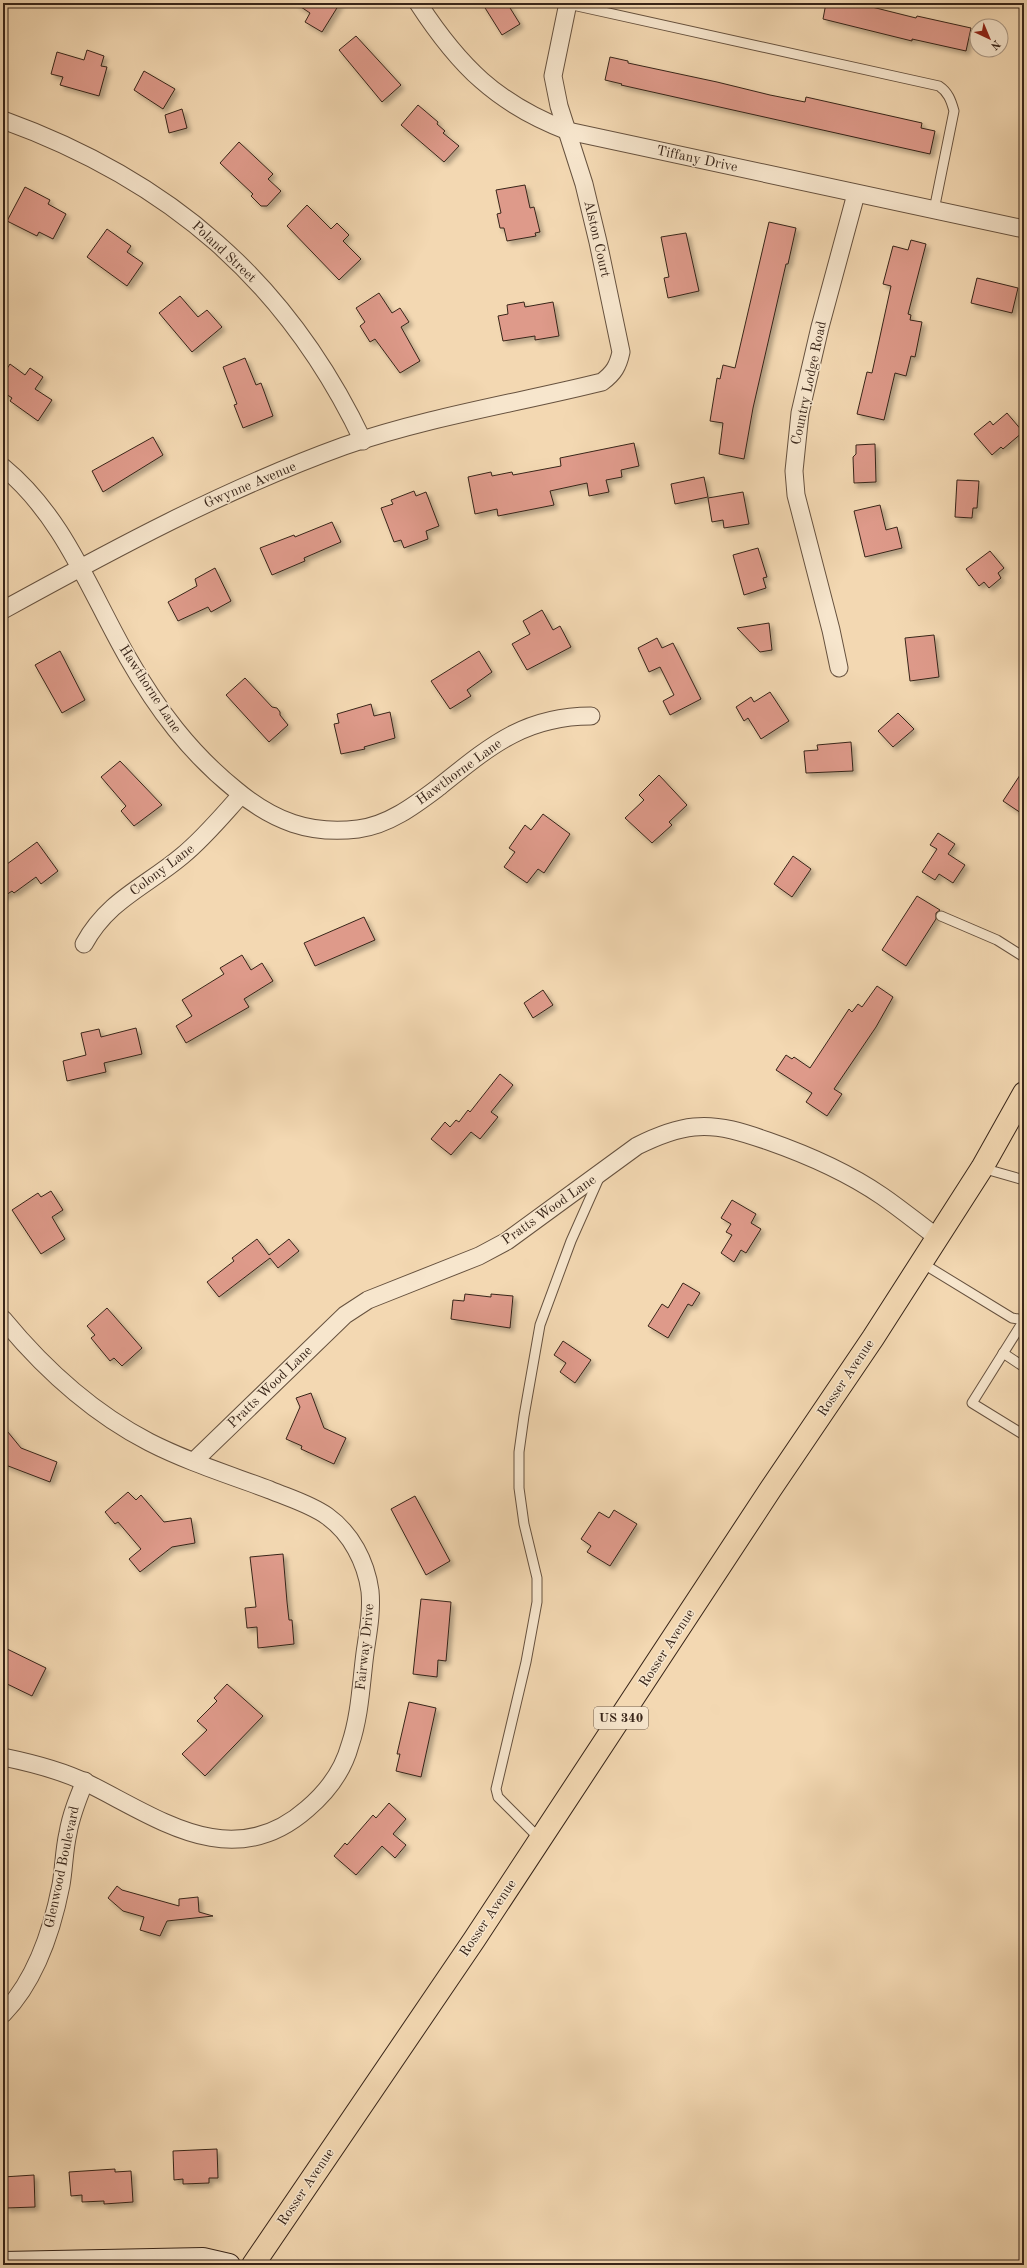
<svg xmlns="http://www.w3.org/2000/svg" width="1027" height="2268" viewBox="0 0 1027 2268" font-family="'Old Standard TT',serif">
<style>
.building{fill:#de9a8a;stroke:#382519;filter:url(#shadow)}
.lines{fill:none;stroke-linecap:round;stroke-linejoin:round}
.lane-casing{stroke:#67523f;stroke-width:11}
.street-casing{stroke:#67523f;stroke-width:19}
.secondary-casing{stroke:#382519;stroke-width:24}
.primary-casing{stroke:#382519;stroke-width:24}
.lane{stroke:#f7e6cd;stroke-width:9}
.street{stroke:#f7e6cd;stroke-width:17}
.secondary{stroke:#f7e6cd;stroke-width:22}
.primary{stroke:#f3d8b2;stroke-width:22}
.labels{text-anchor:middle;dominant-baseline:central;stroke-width:3;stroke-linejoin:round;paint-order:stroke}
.shield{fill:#f7e6cd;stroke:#715f4f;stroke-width:1}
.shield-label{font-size:13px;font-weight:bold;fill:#382519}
.street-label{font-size:14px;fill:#382519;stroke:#f7e6cd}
</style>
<defs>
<filter id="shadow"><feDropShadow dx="3.5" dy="3.5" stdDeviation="2" flood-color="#0004"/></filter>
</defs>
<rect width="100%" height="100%" fill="#f3d8b2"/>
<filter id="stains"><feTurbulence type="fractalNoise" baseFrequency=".005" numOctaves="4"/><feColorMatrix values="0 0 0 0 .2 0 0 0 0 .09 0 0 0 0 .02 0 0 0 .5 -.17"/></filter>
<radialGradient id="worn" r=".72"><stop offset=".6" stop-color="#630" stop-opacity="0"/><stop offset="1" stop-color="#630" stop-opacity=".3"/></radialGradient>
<g class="building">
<polygon points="295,3 340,3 322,32 305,22 310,13"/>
<polygon points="482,3 507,3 520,24 502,35"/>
<polygon points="826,3 856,3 916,18 917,16 971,28 966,51 912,39 912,41 823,19"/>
<polygon points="356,36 401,85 382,102 339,50"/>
<polygon points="87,50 104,56 101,66 107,67 99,96 60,85 63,77 51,74 57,52 84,60"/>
<polygon points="610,57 628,61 628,63 717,82 770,95 805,102 806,97 922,123 921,128 935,131 930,154 621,85 622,84 605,80"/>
<polygon points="144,71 175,89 163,109 134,90"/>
<polygon points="418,105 438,122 437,124 445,131 443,133 459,146 444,162 401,125"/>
<polygon points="182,109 187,128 169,133 165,115"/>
<polygon points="239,142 273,174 268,179 281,191 267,206 261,206 251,196 253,194 220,163"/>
<polygon points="525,185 530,208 534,207 540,232 535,233 536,236 507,241 504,228 500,228 497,214 501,213 496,190"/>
<polygon points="25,187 50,200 48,204 66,214 53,239 39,232 37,236 7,221"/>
<polygon points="307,205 331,229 337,223 349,235 343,241 361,259 339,280 287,226"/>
<polygon points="769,222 796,228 788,264 786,264 753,408 744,459 719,454 723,423 710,421 717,378 720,379 723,365 735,368"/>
<polygon points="107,229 131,246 127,252 143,263 127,286 87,257"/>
<polygon points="686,233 699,291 668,298 664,278 669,277 661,237"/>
<polygon points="911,240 926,244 908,314 911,315 910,320 922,322 915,357 911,356 906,376 895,373 884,420 857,414 867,372 872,373 891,286 883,284 893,246 908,250"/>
<polygon points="977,278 1018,288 1012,313 971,303"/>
<polygon points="379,293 392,313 400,308 409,322 401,327 420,361 400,373 375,339 370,342 360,326 365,322 356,308"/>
<polygon points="180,296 198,317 207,310 222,327 192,352 159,313"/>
<polygon points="524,302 525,307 553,302 559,336 535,340 535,336 503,341 498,316 508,314 507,305"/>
<polygon points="245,358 256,385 261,383 273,416 243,428 234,405 237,404 223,367"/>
<polygon points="10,364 25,375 30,368 43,377 35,389 52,400 38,421 10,401 12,398 3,392 3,375"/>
<polygon points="1007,413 1023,432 1003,449 1001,447 992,455 974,434 990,421 993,425"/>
<polygon points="153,437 163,455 103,492 92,471"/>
<polygon points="634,443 639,466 621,470 622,477 606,480 609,492 589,496 587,483 550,491 554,505 498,516 497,509 475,514 468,477 491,472 492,476 512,472 513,475 561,466 560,458"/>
<polygon points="875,444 876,482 854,483 853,457 856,454 856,445"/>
<polygon points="704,477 708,497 675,504 671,484"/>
<polygon points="957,480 979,481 977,508 973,508 972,518 955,517"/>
<polygon points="414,491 416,496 426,492 439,526 426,531 428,539 404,548 401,540 394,542 381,508 393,504 391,500"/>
<polygon points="743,492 749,524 724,528 723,520 712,522 708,498"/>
<polygon points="880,505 886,530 897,527 902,548 865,557 854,511"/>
<polygon points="332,522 341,542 304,558 305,561 272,575 260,548 294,535 295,537"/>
<polygon points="758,548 767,577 763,578 766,588 744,595 733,555"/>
<polygon points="990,551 1004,568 998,573 1001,578 989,588 984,582 979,586 966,569"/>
<polygon points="215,568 231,601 211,612 208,607 178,621 168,602 197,586 195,579"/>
<polygon points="542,610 553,630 560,626 571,647 527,670 512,644 530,634 523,621"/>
<polygon points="769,623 772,650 760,652 737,628"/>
<polygon points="934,635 939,677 910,681 905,638"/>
<polygon points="657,638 662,648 673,643 701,699 670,715 663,701 674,695 660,667 649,672 638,648"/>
<polygon points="60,651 85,700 62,713 35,665"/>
<polygon points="479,651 492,672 467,690 471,696 450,709 431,681"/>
<polygon points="245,678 272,707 277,708 280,712 280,715 288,725 269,742 226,695"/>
<polygon points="770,692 789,721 761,739 748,718 744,721 736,707 751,697 754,702"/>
<polygon points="371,704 374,716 390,712 395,738 364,747 365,749 341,754 334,724 339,723 337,714"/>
<polygon points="898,713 914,729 893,747 878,731"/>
<polygon points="851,742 853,771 806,773 804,751 818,750 817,745"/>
<polygon points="120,761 162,805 134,826 121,811 126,806 101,777"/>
<polygon points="1024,769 1024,815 1003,801"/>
<polygon points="659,775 687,805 669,822 672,825 652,843 625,818 644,800 639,795"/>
<polygon points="543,814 570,834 544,873 538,869 527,883 504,867 515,852 509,848 525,825 531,830"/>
<polygon points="938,833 955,844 948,854 965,865 953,883 939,874 935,880 922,872 937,849 930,845"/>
<polygon points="37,842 58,871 41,884 36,877 14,893 12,891 3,897 3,867"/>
<polygon points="793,856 811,869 792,897 774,884"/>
<polygon points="917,896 940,910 936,913 936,919 906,966 882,950"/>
<polygon points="364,917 375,940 315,966 304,943"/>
<polygon points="242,955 251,970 262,963 273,981 244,999 249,1007 186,1043 176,1026 192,1016 182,1000 224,974 220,968"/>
<polygon points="877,986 893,997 876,1027 834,1089 842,1094 827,1116 806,1102 812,1093 776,1070 786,1055 792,1059 794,1057 810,1068 849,1009 852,1012 858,1004 862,1007"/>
<polygon points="543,990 553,1005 533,1018 524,1003"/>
<polygon points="136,1028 142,1054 104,1063 106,1072 67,1081 63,1061 86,1055 81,1033 99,1029 101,1037"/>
<polygon points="500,1074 513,1085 491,1112 498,1117 480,1139 471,1132 451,1155 431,1139 445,1122 450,1127 456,1120 459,1122 468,1110 470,1112"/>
<polygon points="51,1191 63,1210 52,1217 65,1239 41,1254 12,1210 38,1193 41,1197"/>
<polygon points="732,1200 756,1214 751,1223 761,1229 746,1253 741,1250 734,1262 721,1253 732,1235 726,1232 731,1224 721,1218"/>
<polygon points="257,1239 269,1255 289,1239 299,1251 278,1268 270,1258 219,1297 207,1282 234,1261 232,1258"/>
<polygon points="683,1283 700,1293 692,1306 688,1304 668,1338 648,1326 662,1304 668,1308"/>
<polygon points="465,1294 491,1297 491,1294 513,1296 510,1328 451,1319 453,1300 464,1301"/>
<polygon points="107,1308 142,1348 122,1366 114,1358 110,1361 91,1338 95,1335 87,1326"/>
<polygon points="563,1341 591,1360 575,1383 560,1372 566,1363 554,1355"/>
<polygon points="311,1393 324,1428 346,1438 334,1464 301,1449 302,1446 286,1439 300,1407 296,1398"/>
<polygon points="3,1426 21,1448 57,1462 50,1482 3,1464"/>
<polygon points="128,1492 136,1500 141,1495 164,1522 191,1518 195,1543 172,1547 140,1572 129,1559 141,1549 118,1522 115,1524 105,1512"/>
<polygon points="415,1496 450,1561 426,1575 391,1509"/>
<polygon points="614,1510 637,1524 610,1566 587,1552 591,1546 581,1539 599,1512 609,1518"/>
<polygon points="283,1554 287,1602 289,1620 292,1620 294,1644 258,1648 257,1627 247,1628 245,1608 256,1607 250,1557"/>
<polygon points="421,1599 451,1602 446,1661 438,1660 437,1677 413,1674"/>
<polygon points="3,1647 46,1668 32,1696 3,1682"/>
<polygon points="227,1684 263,1716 205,1776 182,1754 207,1730 197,1721 217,1701 214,1698"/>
<polygon points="409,1702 436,1708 421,1777 396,1771 400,1754 397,1754"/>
<polygon points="389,1803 406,1819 393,1834 406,1845 395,1858 382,1846 356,1875 334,1856 345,1843 347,1845 373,1815 376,1818"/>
<polygon points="117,1886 122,1890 179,1906 179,1899 198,1897 199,1912 213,1916 167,1921 160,1936 140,1930 144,1917 123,1911 108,1898"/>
<polygon points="217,2149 218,2178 209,2178 209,2183 183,2184 183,2179 174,2180 173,2151"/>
<polygon points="115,2169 115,2172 131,2171 133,2202 104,2204 104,2201 82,2202 82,2195 71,2196 69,2172"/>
<polygon points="34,2175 35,2207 6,2208 6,2203 3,2203 3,2177"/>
</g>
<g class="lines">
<g class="lane-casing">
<g id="lane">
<path d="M568,4l371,82c9,6 12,14 15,25l-20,99"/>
<polyline points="941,916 997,940 1024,957"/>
<polyline points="982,1168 1024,1180"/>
<polyline points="922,1263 1012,1318 1024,1320"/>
<polyline points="1024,1320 972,1403 1024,1435"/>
<polyline points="1003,1353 1024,1367"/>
<polyline points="540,1839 498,1797 496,1789 526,1662 537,1602 537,1578 524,1524 519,1488 519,1452 524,1416 540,1325 571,1241 599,1178"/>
</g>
</g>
<g class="street-casing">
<g id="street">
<path d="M418,3c41,63 79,101 150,128l456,98"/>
<path d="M3,120c166,60 284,161 360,321"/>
<path d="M3,467c61,50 87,125 125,191 29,51 62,95 108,132 37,31 74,45 122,39 31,-4 57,-24 81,-42 50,-40 85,-71 152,-71"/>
<path d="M3,610c111,-61 222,-121 341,-164 84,-29 173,-43 258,-64 12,-9 16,-16 19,-30l-23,-110 -14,-58 -25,-78 -6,-30 15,-73"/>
<polyline points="839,668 831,630 796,495 794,471 800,413 820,327 856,194"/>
<path d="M84,944c24,-44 61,-57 98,-88 22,-18 40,-40 59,-61"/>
<path d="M3,1319c42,51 88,93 146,123 39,20 81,33 121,48 19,8 40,14 57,26 24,17 39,46 43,75 2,21 -2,41 -5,62 -4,31 -5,63 -15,92 -7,26 -23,47 -43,64 -75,66 -149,9 -220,-26 -26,-13 -55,-20 -84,-26"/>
<path d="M194,1461l151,-146 23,-15 111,-44 28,-15 130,-95c18,-9 37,-17 57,-19 25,-3 51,6 74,14 40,14 79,31 114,55 19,13 37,28 56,42"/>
<path d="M3,2014c33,-34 49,-83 58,-129 3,-17 3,-35 7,-52 3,-18 10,-35 17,-52"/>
</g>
</g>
<g class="secondary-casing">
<polyline id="secondary" points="3,2263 203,2259 229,2265"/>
</g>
<g class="primary-casing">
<polyline id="primary" points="253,2265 474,1940 770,1490 873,1338 982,1168 1024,1093"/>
</g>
<use href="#lane" class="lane"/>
<use href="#street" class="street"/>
<use href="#secondary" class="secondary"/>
<use href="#primary" class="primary"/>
</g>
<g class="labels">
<rect class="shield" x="594" y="1707" width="54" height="22" rx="3"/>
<g class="shield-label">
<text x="621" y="1718">US 340</text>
</g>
<g class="street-label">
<text transform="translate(697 159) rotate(12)">Tiffany Drive</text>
<text transform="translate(597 239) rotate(77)">Alston Court</text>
<text transform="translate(224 252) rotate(43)">Poland Street</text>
<text transform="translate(809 383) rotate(-78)">Country Lodge Road</text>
<text transform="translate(250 485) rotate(-23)">Gwynne Avenue</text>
<text transform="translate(150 689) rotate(57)">Hawthorne Lane</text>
<text transform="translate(459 772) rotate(-36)">Hawthorne Lane</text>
<text transform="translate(162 870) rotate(-37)">Colony Lane</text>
<text transform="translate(549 1210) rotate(-35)">Pratts Wood Lane</text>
<text transform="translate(846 1378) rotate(-56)">Rosser Avenue</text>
<text transform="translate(270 1387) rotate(-44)">Pratts Wood Lane</text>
<text transform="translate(365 1647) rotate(-84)">Fairway Drive</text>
<text transform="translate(667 1648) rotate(-57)">Rosser Avenue</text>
<text transform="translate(62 1867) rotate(-78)">Glenwood Boulevard</text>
<text transform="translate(488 1918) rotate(-56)">Rosser Avenue</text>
<text transform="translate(306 2187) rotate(-56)">Rosser Avenue</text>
</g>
</g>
<rect width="1027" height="2268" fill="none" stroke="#f3d8b2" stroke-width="16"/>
<rect x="4" y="4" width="1019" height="2260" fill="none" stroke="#382519" stroke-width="2"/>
<rect x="8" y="8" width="1011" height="2252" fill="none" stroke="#382519"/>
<g transform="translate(989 38) rotate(136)"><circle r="19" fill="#f7e6cd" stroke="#ab9985"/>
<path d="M0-3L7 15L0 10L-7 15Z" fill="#8f2418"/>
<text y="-6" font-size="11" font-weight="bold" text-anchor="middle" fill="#382519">N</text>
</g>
<rect width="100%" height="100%" filter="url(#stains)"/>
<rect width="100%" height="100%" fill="url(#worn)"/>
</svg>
